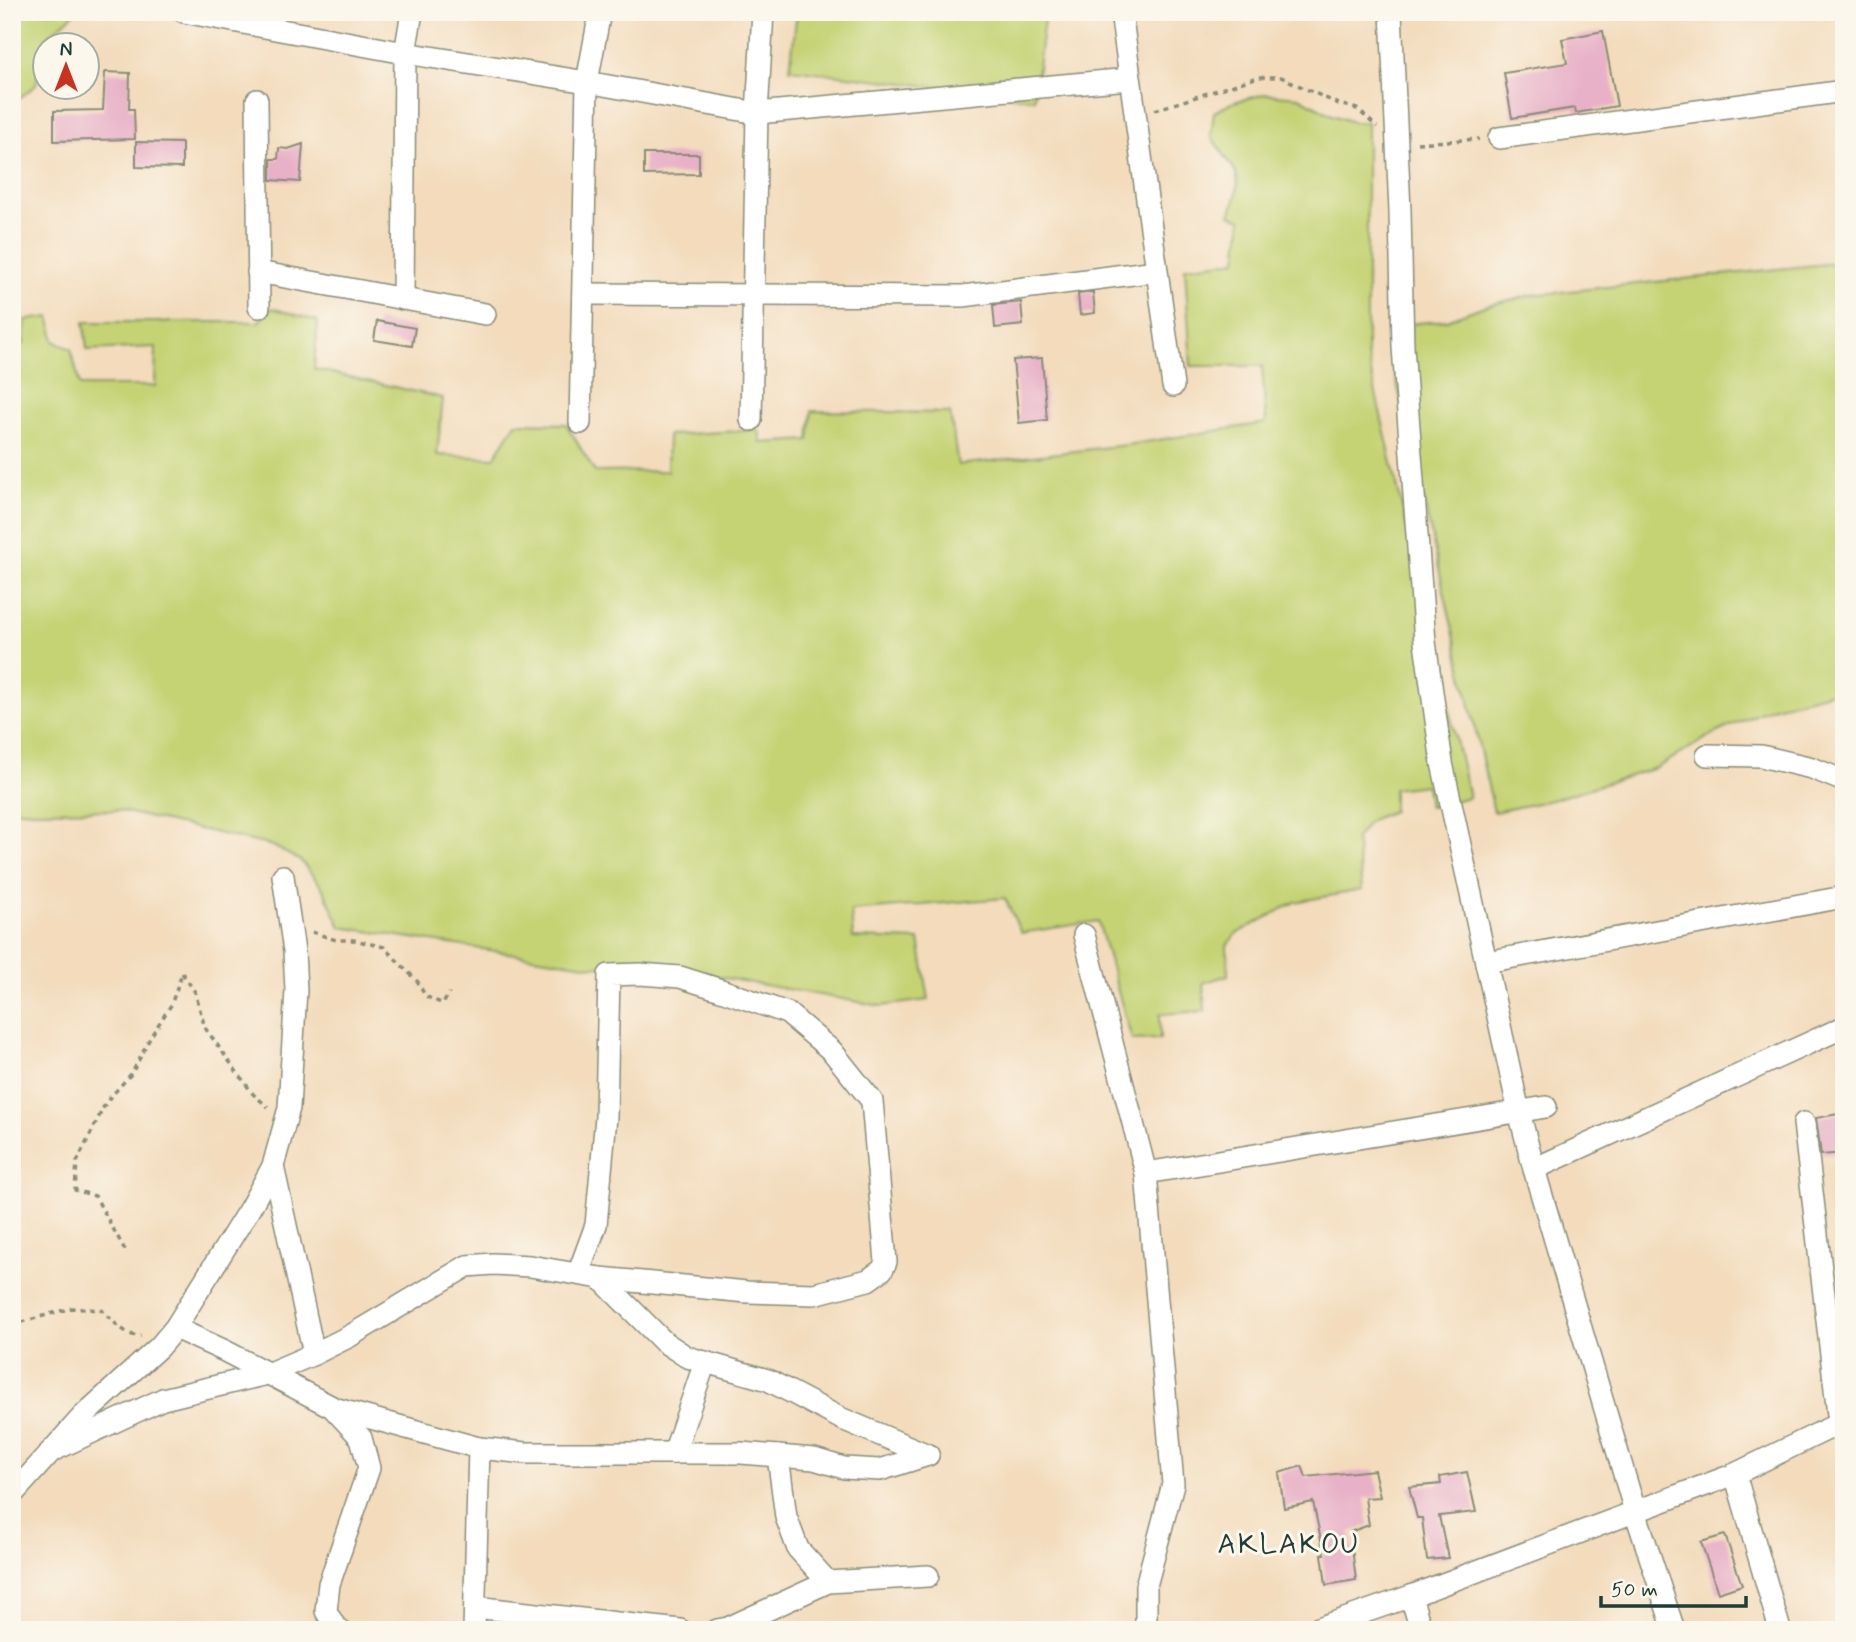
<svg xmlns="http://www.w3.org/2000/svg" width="1856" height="1642" viewBox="0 0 1856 1642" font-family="Mynerve,sans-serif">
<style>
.green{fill:#c5d375;stroke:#728854;stroke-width:2}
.building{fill:#e8b1c7}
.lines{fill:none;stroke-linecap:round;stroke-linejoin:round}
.minor-casing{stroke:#898c78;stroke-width:24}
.path{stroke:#898c78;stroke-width:3.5;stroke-dasharray:5 5;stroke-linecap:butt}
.minor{stroke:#fff;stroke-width:21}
.labels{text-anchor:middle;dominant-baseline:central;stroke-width:6;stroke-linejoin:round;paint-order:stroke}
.quarter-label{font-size:28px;letter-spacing:2px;fill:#1f3d34;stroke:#fbf7ec}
</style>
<rect width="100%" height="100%" fill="#fbf7ec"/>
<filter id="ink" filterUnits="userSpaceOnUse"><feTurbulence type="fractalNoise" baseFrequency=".0143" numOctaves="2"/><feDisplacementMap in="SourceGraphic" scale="14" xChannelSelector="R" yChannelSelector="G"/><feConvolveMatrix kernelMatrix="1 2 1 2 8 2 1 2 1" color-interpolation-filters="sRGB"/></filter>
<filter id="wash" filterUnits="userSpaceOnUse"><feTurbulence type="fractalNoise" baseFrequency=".00686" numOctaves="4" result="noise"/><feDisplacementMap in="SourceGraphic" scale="28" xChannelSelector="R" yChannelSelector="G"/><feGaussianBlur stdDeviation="1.57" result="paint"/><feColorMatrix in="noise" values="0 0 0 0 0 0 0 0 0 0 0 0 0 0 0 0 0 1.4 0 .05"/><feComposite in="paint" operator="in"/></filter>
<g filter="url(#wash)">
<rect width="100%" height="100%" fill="#f3dbbc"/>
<g class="green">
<polygon points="12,12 76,12 45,39 36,85 12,104"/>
<polygon points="797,12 1045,12 1034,99 790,69"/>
<path d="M1265,94l34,3 33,18 21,7 14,1v232l102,442 -40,10 -3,-22 -33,4v22l-23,9 -14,19 6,51 -67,12 -59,32 -9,11 1,30 -25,8 2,28 -45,3v25l-28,1 -34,-119 -77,12 -16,-35 -154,13 2,27 66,2 10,60 -48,6 -212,-38 -77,-2 -251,-39 -19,-40 -21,-26 -28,-15 -156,-36 -85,1 -20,-2v-464l12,-1 2,-24 24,-3 4,24 17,8 9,37h75l1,-39 -69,3 -3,-28h174l14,-14 46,13 -4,48 129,29 -6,57 57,3 22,-35 50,1 29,48 72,-1 1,-36 91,-5 2,13 48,-3 3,-29 138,2 8,52 168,-20 140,-22 -4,-57h-71l-6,-99 52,-7 5,-41 -12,-4c17,-45 4,-42 -19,-79l3,-24 20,-10z"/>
<polygon points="1844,262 1844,689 1771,708 1715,733 1656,768 1551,800 1494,812 1393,365 1389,346 1391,326 1447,320 1484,306 1532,295"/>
</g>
<g id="blocks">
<g class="building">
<polygon points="1603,31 1617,106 1576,113 1575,108 1512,118 1504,73 1567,63 1562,39"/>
<polygon points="105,72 130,73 129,109 134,109 135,139 54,141 54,111 103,110"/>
<polygon points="136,142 182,143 182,168 136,167"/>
<polygon points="303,144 300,182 271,180 271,159 278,159 279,148 288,149"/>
<polygon points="644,154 699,154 699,174 644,175"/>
<polygon points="1093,292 1095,313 1080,315 1078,294"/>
<polygon points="1021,302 1023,325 995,328 993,305"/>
<polygon points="377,321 415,328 412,346 374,340"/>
<polygon points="1042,358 1047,420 1019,423 1013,360"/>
<polygon points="1844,1113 1844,1153 1821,1155 1816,1118"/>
<polygon points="1302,1466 1306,1477 1374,1470 1380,1497 1365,1498 1369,1525 1350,1532 1356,1580 1326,1585 1322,1554 1324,1554 1313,1502 1284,1508 1279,1473"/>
<polygon points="1467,1472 1476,1512 1439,1516 1448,1558 1427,1560 1422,1518 1417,1518 1409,1487 1441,1484 1440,1477"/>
<polygon points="1725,1535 1742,1585 1718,1593 1701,1542"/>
</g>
</g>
</g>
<g filter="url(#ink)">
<use href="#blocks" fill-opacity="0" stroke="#898c78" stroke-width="2"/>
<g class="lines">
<g class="minor-casing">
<g id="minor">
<polyline points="184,12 405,53 587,82 757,113 1129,79"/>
<polyline points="1121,12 1173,386"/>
<polyline points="1391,12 1400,211 1403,347 1425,642 1442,763 1519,1112 1534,1169 1635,1511 1674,1630"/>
<polyline points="257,100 259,307"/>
<polyline points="1499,138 1844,91"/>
<polyline points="258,272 485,314"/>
<polyline points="584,294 963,296 1156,271"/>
<polyline points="403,299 405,53 412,12"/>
<polyline points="751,420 757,113 763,12"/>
<polyline points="580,423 587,82 600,12"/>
<polyline points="1707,755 1761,756 1812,768 1844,781"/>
<polyline points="1084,935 1146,1173 1173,1484 1146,1586 1146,1630"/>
<polyline points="1486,962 1844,897"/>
<polyline points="1804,1123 1839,1423"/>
<polyline points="273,1166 314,1354"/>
<polyline points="1534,1169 1844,1027"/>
<polyline points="1146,1173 1546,1107"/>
<polyline points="600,1278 664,1342 687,1357 768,1380 840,1418 928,1455"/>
<polyline points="175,1328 225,1351 334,1408 479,1448 526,1453 741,1453 778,1456"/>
<polyline points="335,1410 361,1438 369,1468 329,1584 326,1611 334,1625 339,1630"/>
<polyline points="50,1452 163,1399 267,1374 314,1354 350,1336 467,1266 493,1264 530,1266 600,1278 747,1292 814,1294 868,1280 882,1270 886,1262 872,1101 832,1051 787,1013 721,990 680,977 640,974 609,975 606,1117 596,1225 578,1274"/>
<polyline points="674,1453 705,1362"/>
<polyline points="1735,1474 1780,1630"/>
<polyline points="12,1495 83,1416 159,1347 175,1328 250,1208 273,1166 289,1108 296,990 294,951 283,876"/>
<polyline points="828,1582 798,1549 786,1517 778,1456 814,1459 844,1468 880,1470 928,1455"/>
<polyline points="1411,1596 1421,1630"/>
<polyline points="475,1607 680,1630"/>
<polyline points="474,1630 479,1448"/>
<polyline points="717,1630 728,1628 828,1582 928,1576"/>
<polyline points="1313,1630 1411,1596 1735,1474 1844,1421"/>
</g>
</g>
<g class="path">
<polyline points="1155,110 1258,77 1281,77 1336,103 1357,109 1377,127"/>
<polyline points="1417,143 1479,139"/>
<polyline points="312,932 336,940 354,940 384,947 418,982 425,996 443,1004 449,993"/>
<polyline points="182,973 195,992 205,1028 253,1094 268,1107"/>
<polyline points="125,1250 95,1196 75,1190 77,1162 106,1102 132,1073 151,1036 171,1005 182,973"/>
<path d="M12,1325l59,-17 31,2c10,10 24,27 39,26"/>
</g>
<use href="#minor" class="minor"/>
</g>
</g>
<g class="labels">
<g class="quarter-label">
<text x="1289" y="1545">AKLAKOU</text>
</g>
</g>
<rect width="1856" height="1642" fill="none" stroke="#fbf7ec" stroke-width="42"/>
<g transform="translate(66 66)"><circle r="33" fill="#fbf7ec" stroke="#a3ada2" stroke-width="2"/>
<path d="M0-5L12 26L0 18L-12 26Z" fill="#c8321e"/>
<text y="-10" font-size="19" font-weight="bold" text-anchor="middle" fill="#1f3d34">N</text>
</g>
<path d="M1601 1596v10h145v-10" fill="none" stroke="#1f3d34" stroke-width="3.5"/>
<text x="1611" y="1596" font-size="21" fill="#1f3d34" stroke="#fbf7ec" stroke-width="5" paint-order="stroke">50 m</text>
</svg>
